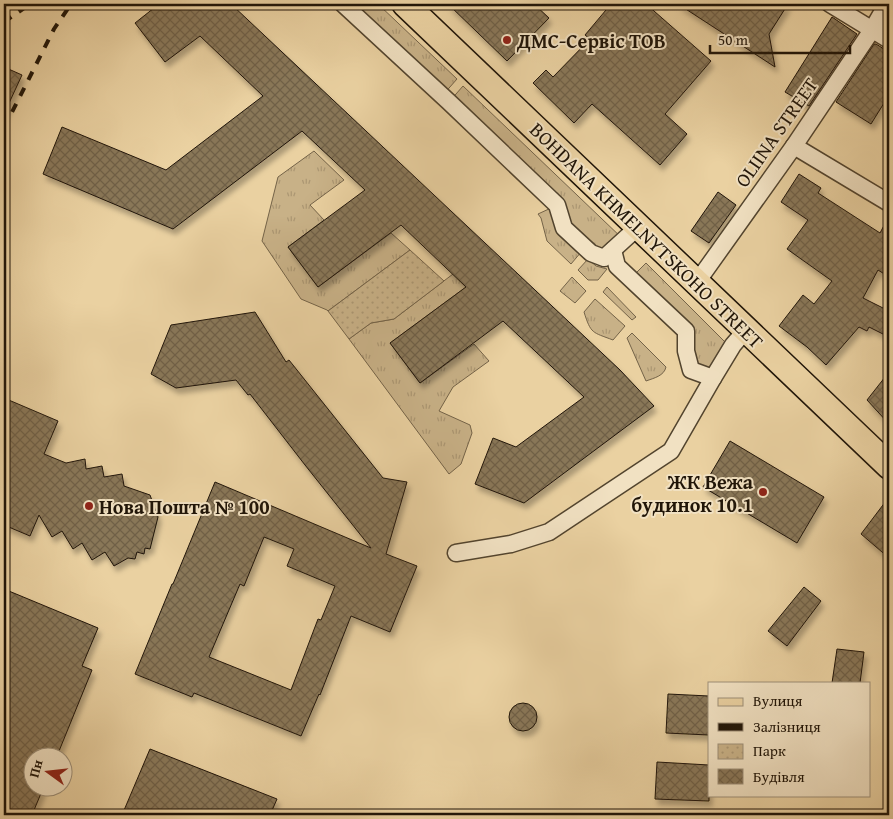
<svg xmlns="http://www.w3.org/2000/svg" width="893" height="819" viewBox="0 0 893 819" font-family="'Gentium Book Plus',serif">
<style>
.grass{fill:url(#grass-tufts);stroke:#746348}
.park{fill:url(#park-dots);stroke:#746348}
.building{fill:url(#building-cross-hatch);stroke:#201508;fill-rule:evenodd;filter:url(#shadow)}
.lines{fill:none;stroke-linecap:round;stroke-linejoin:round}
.minor-casing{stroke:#52442e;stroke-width:19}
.primary-casing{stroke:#201508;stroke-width:28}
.minor{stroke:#f1e1c2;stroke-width:16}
.primary{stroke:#ead1a1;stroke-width:25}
.rail{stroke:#201508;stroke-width:4;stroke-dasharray:9 9;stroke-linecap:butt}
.poi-dot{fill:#8f2418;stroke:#f1e1c2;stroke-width:2}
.labels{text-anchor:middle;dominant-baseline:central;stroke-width:4;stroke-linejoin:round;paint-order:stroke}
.poi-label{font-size:20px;font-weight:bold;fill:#201508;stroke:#f1e1c2;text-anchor:start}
.street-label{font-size:20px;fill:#201508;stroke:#f1e1c2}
</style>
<defs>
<pattern id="grass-tufts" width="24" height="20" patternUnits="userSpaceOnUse" patternTransform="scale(1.25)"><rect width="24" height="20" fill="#c8b187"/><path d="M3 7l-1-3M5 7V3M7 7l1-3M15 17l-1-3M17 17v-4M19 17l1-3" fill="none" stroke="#ac9773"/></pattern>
<pattern id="park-dots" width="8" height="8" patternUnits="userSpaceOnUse" patternTransform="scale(1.25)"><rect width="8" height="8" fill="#c8b187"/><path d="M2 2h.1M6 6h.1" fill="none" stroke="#ac9773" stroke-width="1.8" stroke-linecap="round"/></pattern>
<pattern id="building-cross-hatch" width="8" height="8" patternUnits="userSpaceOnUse" patternTransform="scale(1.25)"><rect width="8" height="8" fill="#897758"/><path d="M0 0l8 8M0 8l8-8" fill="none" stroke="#706047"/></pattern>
<filter id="shadow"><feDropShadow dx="3" dy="5.5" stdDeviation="2.5" flood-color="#0004"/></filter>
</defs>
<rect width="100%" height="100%" fill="#ead1a1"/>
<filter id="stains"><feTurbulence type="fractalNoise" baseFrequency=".004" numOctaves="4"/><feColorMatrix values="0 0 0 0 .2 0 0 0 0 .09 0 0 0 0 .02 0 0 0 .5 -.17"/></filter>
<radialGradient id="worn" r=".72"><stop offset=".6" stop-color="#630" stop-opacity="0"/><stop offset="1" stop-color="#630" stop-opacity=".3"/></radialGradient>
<g class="grass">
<polygon points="348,4 378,4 457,79 442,96"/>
<polygon points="463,86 624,240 604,258 588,250 557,205 449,102"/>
<polygon points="314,151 344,180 310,205 324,220 288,247 318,287 391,233 410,250 328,311 327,310 301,299 262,241 278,177"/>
<polygon points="551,208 582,251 571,264 547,241 541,218 538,214"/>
<polygon points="588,259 596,266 607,269 598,280 588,280 578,270"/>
<polygon points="646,263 726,343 711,367 703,370 695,367 691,326 636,273"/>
<polygon points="453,274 466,287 390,343 420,383 474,344 489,361 453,387 439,411 470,425 472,433 461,464 449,474 349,339 371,323 394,319"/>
<polygon points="572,277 586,291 575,303 560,291"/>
<polygon points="607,287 636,317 632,320 603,292"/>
<path d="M595,299l30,27 -12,14c-21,-8 -22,-6 -29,-28z"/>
<path d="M632,333l34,34c-2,9 -12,11 -20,14l-19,-43z"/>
</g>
<polygon class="park" points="410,250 444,281 394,319 371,323 349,339 328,311"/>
<g class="building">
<polygon points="159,4 231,4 620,370 654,406 524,503 475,484 493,438 516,447 584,397 503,321 420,383 390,343 466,287 401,225 318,287 288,247 365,190 302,131 173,229 43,174 62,127 166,170 263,96 200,36 165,62 135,23"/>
<polygon points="448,4 534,4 549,18 507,61"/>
<polygon points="611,4 646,4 711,61 665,114 687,134 660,165 592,104 574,123 533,83 546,70 553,77 590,39 585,35"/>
<polygon points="678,4 788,4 769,34 775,67"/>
<polygon points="832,17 857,34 809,106 785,92"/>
<polygon points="874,44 876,44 884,49 889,50 889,95 871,124 836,102"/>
<polygon points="4,67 22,75 4,114"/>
<polygon points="799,174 821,188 818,193 880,233 889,216 889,277 878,270 863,298 889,311 889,337 869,327 867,331 859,327 826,365 807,347 779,326 803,295 814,304 832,281 787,249 808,220 781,202"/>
<polygon points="718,192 736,205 709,243 691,231"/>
<path d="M255,312l31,50 3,-2 94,118 24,4 -21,72 31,12 -27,66 -39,-16 -31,79 -1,-1 -18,42 -107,-43 -2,4 -57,-23 37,-90h1l42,-102 156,66 -66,-83 -55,-71 -2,1 -12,-15 -60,8 -25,-14 20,-49zM264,537l30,12 -7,17 48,20 -14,34 -3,-1 -27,71 -82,-33 31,-73 4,2z"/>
<polygon points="889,372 889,424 867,400"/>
<polygon points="4,398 58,421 44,454 66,463 85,459 86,469 102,466 104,477 122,474 124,486 150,495 158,517 150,549 145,548 144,554 137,552 135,559 128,558 114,566 105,552 92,560 82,543 73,549 62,531 52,537 39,515 30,536 4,525"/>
<polygon points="730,441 824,497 797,543 703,487"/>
<polygon points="889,497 889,558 861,534"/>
<polygon points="804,587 821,601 787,646 768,631"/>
<polygon points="4,589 98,628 82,666 92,670 57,756 32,756 32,786 44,786 32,815 14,815 4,811"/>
<polygon points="837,649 864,652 860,683 832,683"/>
<polygon points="668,694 709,696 709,735 666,733"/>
<circle cx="523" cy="717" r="14"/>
<polygon points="150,749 277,799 270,815 122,815"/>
<polygon points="657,762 709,765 709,801 655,799"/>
</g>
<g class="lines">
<g class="minor-casing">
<g id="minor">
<polyline points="343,4 449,102 557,205 564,228 591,253 604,258 638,227"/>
<polyline points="830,4 889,40"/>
<polyline points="794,146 889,203"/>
<polyline points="613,250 617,266 686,331 686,351 691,370 713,378 733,345 746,330"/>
<polyline points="697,282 794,146 872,30 887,4"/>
<polyline points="456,553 511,544 549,532 671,451 713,378"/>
</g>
</g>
<g class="primary-casing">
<polyline id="primary" points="405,4 889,466"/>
</g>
<use href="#minor" class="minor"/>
<use href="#primary" class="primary"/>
<g class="rail">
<polyline points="4,22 30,4"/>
<polyline points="4,128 54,29 71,4"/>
</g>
</g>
<g class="poi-dot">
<circle cx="507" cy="40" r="5"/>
<circle cx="763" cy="492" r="5"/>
<circle cx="89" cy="506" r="5"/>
</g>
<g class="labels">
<g class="poi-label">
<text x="517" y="40">ДМС-Сервіс ТОВ</text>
<text x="753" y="481" text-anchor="end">ЖК Вежа<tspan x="753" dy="23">будинок 10.1</tspan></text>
<text x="99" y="506">Нова Пошта № 100</text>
</g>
<g class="street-label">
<text transform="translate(776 132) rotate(-55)">OLIINA STREET</text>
<text transform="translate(647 235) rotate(44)">BOHDANA KHMELNYTSKOHO STREET</text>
</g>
</g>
<rect width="893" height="819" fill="none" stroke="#ead1a1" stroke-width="20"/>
<rect x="5" y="5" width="883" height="809" fill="none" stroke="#201508" stroke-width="2.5"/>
<rect x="10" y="10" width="873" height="799" fill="none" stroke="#201508"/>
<rect x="708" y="682" width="162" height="115" fill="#f1e1c2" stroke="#9d8f78"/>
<rect x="718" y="698" width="25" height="8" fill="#ead1a1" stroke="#9d8f78"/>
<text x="753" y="706" font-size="15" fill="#201508">Вулиця</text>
<rect x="718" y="723" width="25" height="8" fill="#201508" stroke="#9d8f78"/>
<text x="753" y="732" font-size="15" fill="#201508">Залізниця</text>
<rect x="718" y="744" width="25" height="15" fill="url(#park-dots)" stroke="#9d8f78"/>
<text x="753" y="756" font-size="15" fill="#201508">Парк</text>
<rect x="718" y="769" width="25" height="15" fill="url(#building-cross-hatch)" stroke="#9d8f78"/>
<text x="753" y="782" font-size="15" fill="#201508">Будівля</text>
<g transform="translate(48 772) rotate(285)"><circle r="24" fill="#f1e1c2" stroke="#9d8f78"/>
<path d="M0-4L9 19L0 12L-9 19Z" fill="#8f2418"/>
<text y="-8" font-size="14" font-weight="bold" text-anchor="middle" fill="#201508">Пн</text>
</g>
<path d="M710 45v8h140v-8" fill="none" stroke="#201508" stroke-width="2.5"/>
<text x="718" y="45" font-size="15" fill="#201508" stroke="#f1e1c2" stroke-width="4" paint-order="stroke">50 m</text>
<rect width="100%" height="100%" filter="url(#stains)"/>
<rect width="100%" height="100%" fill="url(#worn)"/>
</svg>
